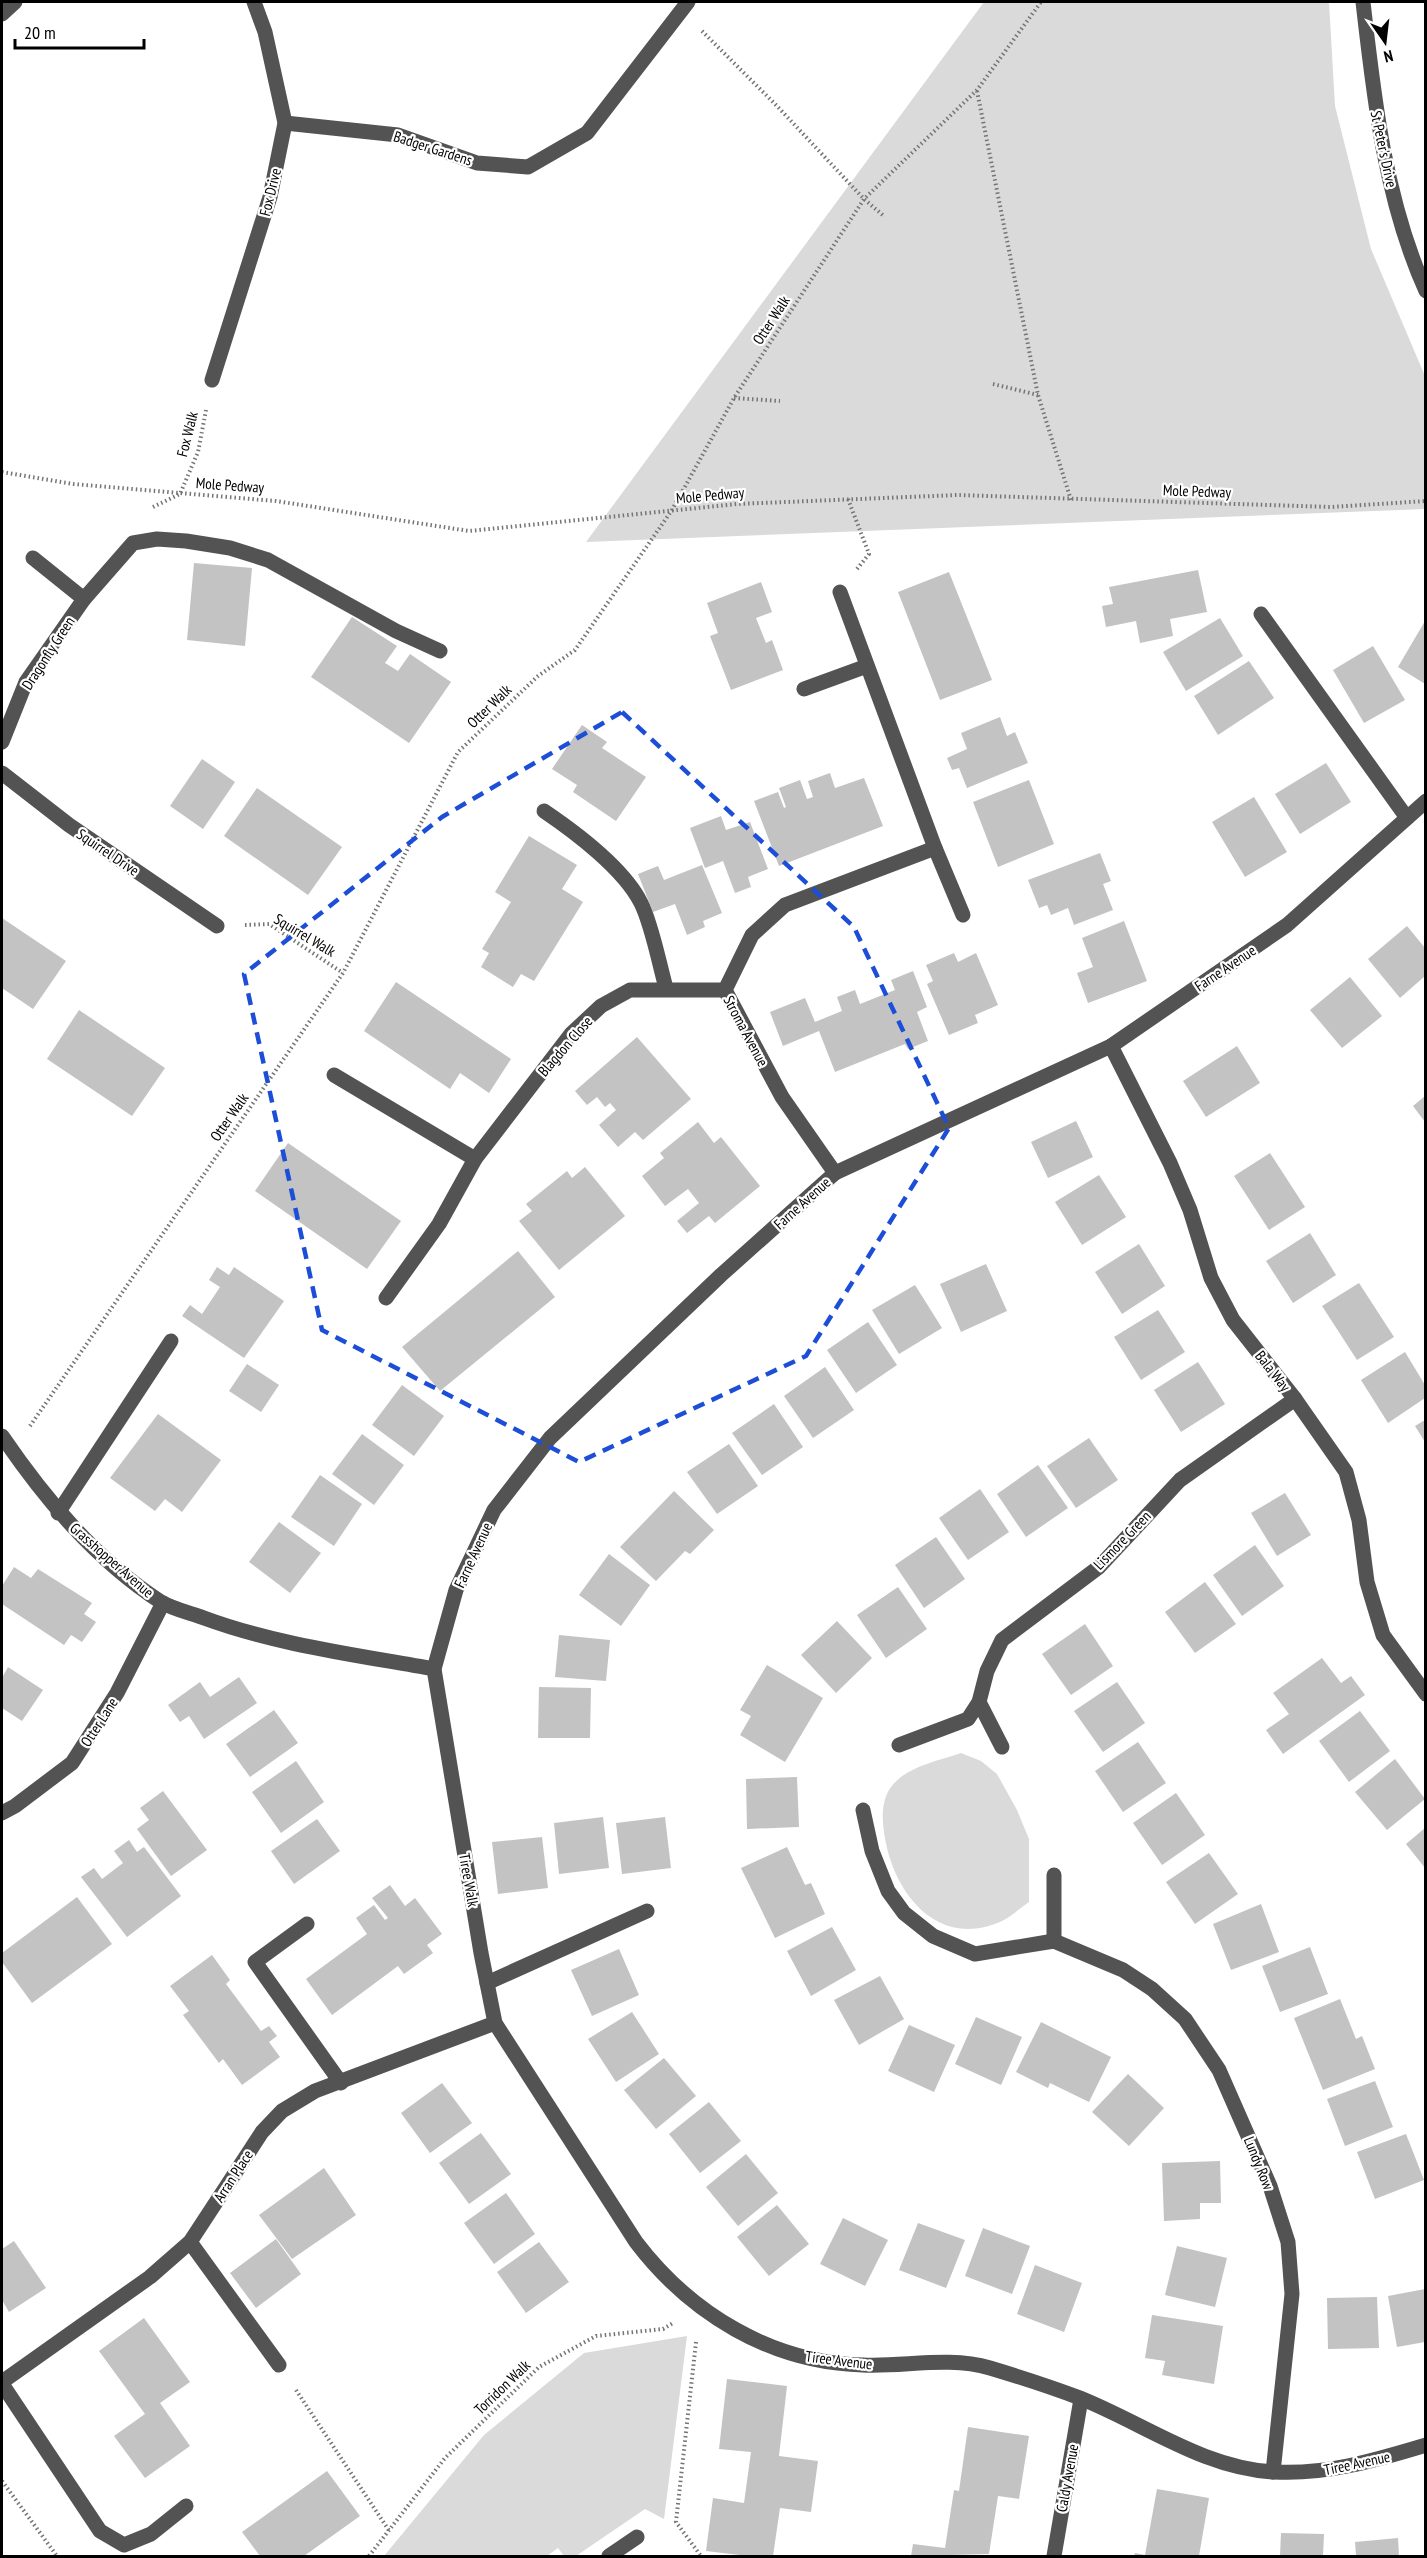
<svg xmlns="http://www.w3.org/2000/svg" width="1427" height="2558" viewBox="0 0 1427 2558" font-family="'PT Sans Narrow',sans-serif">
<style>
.green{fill:#dadada}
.building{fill:#c3c3c3}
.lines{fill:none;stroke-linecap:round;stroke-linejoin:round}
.path{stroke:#757575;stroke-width:4;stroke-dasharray:1.5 3;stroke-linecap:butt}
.minor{stroke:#535353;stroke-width:15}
.marked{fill:none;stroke:#1d4ed8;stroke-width:4.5;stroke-dasharray:12 8;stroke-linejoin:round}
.labels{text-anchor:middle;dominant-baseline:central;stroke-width:4.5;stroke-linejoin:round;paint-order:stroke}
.street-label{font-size:15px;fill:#000;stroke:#fff}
</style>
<rect width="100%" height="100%" fill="#fff"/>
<g class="green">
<polygon points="984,2 1329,2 1335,106 1371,249 1425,376 1425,509 586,542"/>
<path d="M961,1753l20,8 16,13 20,36 12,29v63c-9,6 -17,14 -27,19 -59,27 -102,-19 -115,-73 -4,-18 -8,-41 2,-58 14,-23 49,-29 72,-37z"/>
<polygon points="687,2336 664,2519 645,2509 576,2556 564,2556 558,2548 547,2556 384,2556 484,2435 584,2353"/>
</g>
<g class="building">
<polygon points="194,563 252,568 245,646 187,640"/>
<polygon points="1198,570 1207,612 1170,619 1173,636 1140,643 1136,621 1106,627 1102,606 1113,604 1109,587"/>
<polygon points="949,572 992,680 940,700 898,592"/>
<polygon points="761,582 772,612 756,618 766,643 772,640 783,670 731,690 710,636 718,633 707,603"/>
<polygon points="352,617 397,646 385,663 398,671 410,654 451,682 409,743 311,677"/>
<polygon points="1220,618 1243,656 1186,691 1163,652"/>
<polygon points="1425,621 1425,684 1398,667"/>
<polygon points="1373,646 1405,700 1364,723 1333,670"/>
<polygon points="1249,661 1274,698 1218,735 1194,696"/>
<polygon points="1000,717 1007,736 1015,732 1028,763 967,788 959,768 952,770 947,758 967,749 961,733"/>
<polygon points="582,725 607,742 602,748 646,777 616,821 573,792 577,785 552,769"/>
<polygon points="202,759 235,782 203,829 170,806"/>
<polygon points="1326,763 1351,802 1300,834 1275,794"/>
<polygon points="830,773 835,788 864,778 883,826 779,866 754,801 778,792 784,808 786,807 779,788 800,780 807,799 813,797 808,781"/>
<polygon points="1029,780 1054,844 998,867 973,802"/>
<polygon points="257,788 342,847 308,895 224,836"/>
<polygon points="1254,797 1287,852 1245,877 1212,822"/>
<polygon points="721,816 726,830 750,822 768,869 748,877 751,887 735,893 723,861 705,868 690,828"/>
<polygon points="529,836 577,865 562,889 583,902 534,981 521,974 513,987 481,967 489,953 482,949 511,902 495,892"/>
<polygon points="1100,853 1111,881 1103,884 1113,910 1074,925 1068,908 1051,915 1047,905 1039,908 1028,880"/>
<polygon points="702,865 722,913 703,921 705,927 687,935 675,904 653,912 638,874 658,866 664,880"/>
<polygon points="2,918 66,961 33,1009 2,988"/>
<polygon points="1124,921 1147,981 1088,1003 1077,973 1093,967 1082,938"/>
<polygon points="1407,926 1425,948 1425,976 1400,998 1368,959"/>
<polygon points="954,953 958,962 976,953 998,1005 975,1015 978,1023 949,1035 927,984 933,981 926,965"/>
<polygon points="913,971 927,1007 917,1012 928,1041 908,1049 905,1044 835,1072 819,1031 783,1046 770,1012 805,998 815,1022 842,1011 837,997 855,990 860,1004 895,990 891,980"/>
<polygon points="1350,977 1382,1016 1342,1048 1310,1010"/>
<polygon points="396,982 511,1059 489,1093 460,1073 450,1089 364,1031"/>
<polygon points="79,1010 165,1068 132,1116 47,1059"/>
<polygon points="637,1037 691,1099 643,1140 635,1132 618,1147 599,1125 616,1110 610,1103 605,1107 597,1097 587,1105 575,1091"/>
<polygon points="1237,1046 1260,1083 1206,1117 1183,1081"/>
<polygon points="1425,1096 1425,1122 1413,1106"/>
<polygon points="1076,1121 1093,1157 1048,1178 1031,1142"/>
<polygon points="698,1122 714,1143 721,1137 760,1186 715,1223 709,1216 687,1233 677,1221 699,1203 695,1198 688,1189 665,1206 642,1176 664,1158 660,1153"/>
<polygon points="288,1143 401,1221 367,1269 255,1191"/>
<polygon points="1270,1153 1305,1207 1269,1230 1234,1176"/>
<polygon points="585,1167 625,1216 559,1270 519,1221 532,1211 526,1204 567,1171 572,1178"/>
<polygon points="1099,1175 1126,1217 1082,1245 1055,1202"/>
<polygon points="1310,1233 1336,1275 1293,1303 1266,1261"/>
<polygon points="1139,1244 1165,1286 1122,1314 1095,1272"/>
<polygon points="518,1251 555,1297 440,1391 402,1347"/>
<polygon points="986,1264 1007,1311 961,1332 940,1284"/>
<polygon points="217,1267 229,1275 234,1267 284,1301 244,1358 182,1316 190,1305 202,1314 220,1287 209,1280"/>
<polygon points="1359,1283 1394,1337 1357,1360 1322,1306"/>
<polygon points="915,1285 942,1328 899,1354 872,1310"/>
<polygon points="1158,1310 1185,1352 1141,1380 1114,1337"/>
<polygon points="868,1322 897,1365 856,1393 827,1350"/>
<polygon points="1405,1352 1425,1385 1425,1398 1388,1423 1361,1380"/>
<polygon points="1198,1362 1225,1404 1181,1432 1154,1390"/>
<polygon points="247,1364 279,1385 261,1412 229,1391"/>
<polygon points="825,1367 854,1410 813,1438 784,1396"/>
<polygon points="402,1385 444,1416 414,1456 372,1425"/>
<polygon points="774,1404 803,1447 762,1475 732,1433"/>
<polygon points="158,1414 221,1460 182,1512 165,1499 155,1511 110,1478"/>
<polygon points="1425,1420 1425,1442 1415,1426"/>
<polygon points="362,1434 404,1465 374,1505 332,1474"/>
<polygon points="1089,1438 1118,1480 1076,1508 1047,1466"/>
<polygon points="729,1444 758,1486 717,1514 687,1472"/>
<polygon points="1038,1465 1068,1508 1026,1537 997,1494"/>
<polygon points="320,1475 362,1504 334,1546 291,1517"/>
<polygon points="980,1489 1009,1532 968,1560 939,1518"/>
<polygon points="674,1491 714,1530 690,1554 685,1551 656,1581 620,1547"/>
<polygon points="1285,1493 1311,1535 1277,1556 1251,1513"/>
<polygon points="279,1522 321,1553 290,1593 249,1562"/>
<polygon points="936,1537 965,1579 924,1608 895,1565"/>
<polygon points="1255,1545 1284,1586 1242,1616 1213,1575"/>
<polygon points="609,1554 650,1585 621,1626 579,1595"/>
<polygon points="14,1567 31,1578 38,1569 92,1603 84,1614 96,1622 82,1642 71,1635 64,1645 2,1604 2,1586"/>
<polygon points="1205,1582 1236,1624 1195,1653 1165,1612"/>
<polygon points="898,1587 927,1629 886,1658 857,1615"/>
<polygon points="837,1621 872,1658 836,1693 801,1655"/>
<polygon points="1085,1624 1113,1666 1071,1695 1042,1654"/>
<polygon points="559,1635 610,1640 606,1681 555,1677"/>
<polygon points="1322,1658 1341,1683 1351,1676 1365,1695 1283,1754 1266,1730 1289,1714 1273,1693"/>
<polygon points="767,1665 823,1698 785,1762 740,1735 751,1716 740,1710"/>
<polygon points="8,1667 43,1690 22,1721 2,1708 2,1678"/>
<polygon points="239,1677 257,1703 204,1739 189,1716 180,1722 168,1705 200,1682 210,1697"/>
<polygon points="1117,1682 1145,1723 1103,1752 1074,1711"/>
<polygon points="539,1687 591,1688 590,1738 538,1738"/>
<polygon points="274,1710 298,1743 250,1777 226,1744"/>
<polygon points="1360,1711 1390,1751 1349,1782 1319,1741"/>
<polygon points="1138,1742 1166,1783 1123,1812 1095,1771"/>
<polygon points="1395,1759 1425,1799 1387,1830 1355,1792"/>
<polygon points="296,1761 324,1802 281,1833 252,1792"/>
<polygon points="797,1777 799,1827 747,1829 746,1779"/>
<polygon points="163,1791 207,1850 171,1876 137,1829 149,1820 140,1808"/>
<polygon points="1176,1793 1205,1835 1162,1865 1133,1823"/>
<polygon points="603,1817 609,1868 559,1874 554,1823"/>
<polygon points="665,1817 671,1868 622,1874 616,1823"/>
<polygon points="317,1819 340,1851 294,1884 271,1851"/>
<polygon points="1425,1828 1425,1868 1406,1844"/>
<polygon points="542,1837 548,1888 498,1894 492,1842"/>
<polygon points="129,1840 137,1852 144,1847 181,1896 127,1937 81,1877 94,1868 102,1879 123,1863 114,1851"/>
<polygon points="787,1847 805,1885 811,1883 825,1914 775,1938 741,1868"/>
<polygon points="1209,1853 1238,1894 1195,1924 1166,1882"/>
<polygon points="390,1885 405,1906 415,1898 442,1934 427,1945 433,1953 404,1974 398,1966 332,2015 306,1979 367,1934 356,1918 374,1905 385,1920 388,1918 372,1898"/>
<polygon points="77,1897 112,1944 32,2003 2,1962 2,1953"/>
<polygon points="1261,1904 1279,1952 1231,1970 1213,1924"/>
<polygon points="832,1927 856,1970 811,1996 787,1951"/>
<polygon points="1310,1947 1328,1994 1280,2012 1262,1966"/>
<polygon points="619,1949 639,1995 592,2016 571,1970"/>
<polygon points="212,1955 230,1980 226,1984 261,2031 269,2026 277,2036 269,2042 280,2057 242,2085 223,2059 219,2063 183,2015 189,2011 170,1986"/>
<polygon points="880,1976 904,2019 859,2045 834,2000"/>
<polygon points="1340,1999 1356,2039 1362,2036 1375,2069 1323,2090 1294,2018"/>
<polygon points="632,2012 659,2054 616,2082 588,2039"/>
<polygon points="976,2017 1022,2037 1001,2085 955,2064"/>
<polygon points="1041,2022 1111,2057 1089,2102 1050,2083 1048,2088 1016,2072"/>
<polygon points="909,2025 955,2045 934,2092 888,2071"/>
<polygon points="664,2058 696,2096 656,2129 624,2090"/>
<polygon points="1128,2074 1164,2108 1129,2146 1092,2112"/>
<polygon points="1375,2081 1393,2127 1345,2146 1327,2099"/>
<polygon points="442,2083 472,2123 430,2153 401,2113"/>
<polygon points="709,2102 741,2141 700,2173 669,2134"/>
<polygon points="481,2133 511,2174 469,2204 439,2163"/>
<polygon points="1406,2134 1424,2180 1375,2199 1357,2152"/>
<polygon points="746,2154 778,2193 738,2226 706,2187"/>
<polygon points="1220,2161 1221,2203 1200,2203 1200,2219 1164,2221 1162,2163"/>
<polygon points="324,2168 356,2215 292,2259 259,2215"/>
<polygon points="506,2193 535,2234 494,2264 464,2223"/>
<polygon points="777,2205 809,2244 769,2276 737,2237"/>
<polygon points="843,2218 888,2240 865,2286 820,2264"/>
<polygon points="918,2223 965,2240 946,2288 899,2270"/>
<polygon points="983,2228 1030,2246 1012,2294 965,2276"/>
<polygon points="276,2239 301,2274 256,2308 230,2273"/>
<polygon points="14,2241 46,2288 9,2312 2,2300 2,2249"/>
<polygon points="539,2242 569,2282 526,2313 497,2272"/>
<polygon points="1177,2246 1227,2258 1215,2307 1165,2295"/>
<polygon points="1035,2265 1082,2283 1064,2332 1017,2314"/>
<polygon points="1425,2289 1425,2342 1397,2347 1388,2296"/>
<polygon points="1377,2297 1379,2348 1328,2349 1327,2298"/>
<polygon points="1152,2315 1223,2326 1214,2384 1162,2375 1165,2361 1145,2358"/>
<polygon points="144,2318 190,2382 160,2403 190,2446 145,2478 114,2436 145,2414 99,2351"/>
<polygon points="727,2379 787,2386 779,2456 818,2461 811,2512 780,2508 773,2556 748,2556 706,2551 713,2498 744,2503 751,2452 719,2449"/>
<polygon points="968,2427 1029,2436 1019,2499 998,2496 989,2554 911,2556 913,2544 945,2548 954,2490 959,2491"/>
<polygon points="327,2471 360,2516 304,2556 260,2556 242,2532"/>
<polygon points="1157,2489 1209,2498 1199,2556 1134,2556 1135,2553 1145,2555"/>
<polygon points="1281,2533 1324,2534 1323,2556 1280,2556"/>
<polygon points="1398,2538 1399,2556 1356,2556 1355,2542"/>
</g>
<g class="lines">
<g class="path">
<polyline points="702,31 777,106 864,199 885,217"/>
<polyline points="977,91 1038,395 1071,500"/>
<polyline points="993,384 1038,395"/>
<polyline points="734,398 780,401"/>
<polyline points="2,472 73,484 276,501 469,531 737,504 957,495 1331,507 1426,501"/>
<polyline points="848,499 869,554 857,569"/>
<polyline points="153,507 180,494 198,452 206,410"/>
<polyline points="245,925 269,924 343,973"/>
<polyline points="30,1426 343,973 458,752 538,676 575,650 672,510 734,398 864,199 977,90 1041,2"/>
<polyline points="696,2342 676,2522 701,2556"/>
<polyline points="296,2390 390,2532"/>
<polyline points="2,2481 57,2556"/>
<polyline points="369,2556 445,2458 539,2367 596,2336 663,2329 673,2323"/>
</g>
<g class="minor">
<path d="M1363,2c11,97 22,198 63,289"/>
<polyline points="2,14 15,2"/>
<polyline points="285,123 398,135 477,163 528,167 587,133 688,2"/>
<polyline points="212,380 270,197 285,123 265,32 254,2"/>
<polyline points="33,558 84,599"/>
<polyline points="1261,614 1407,818"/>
<polyline points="804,689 867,666"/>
<polyline points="2,742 26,682 84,599 133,543 157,539 186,541 230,548 268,560 396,631 440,651"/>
<polyline points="2,773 69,825 217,926"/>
<path d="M1426,801l-139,124 -176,121 -276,127 -114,102 -171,163 -56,72 -38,80 -22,79 47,284 14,70 141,219c54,71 135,121 227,123 42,2 85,-9 127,3 30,9 61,19 90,30 65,26 123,70 194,74 53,3 102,-12 152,-27"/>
<path d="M544,811c31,21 80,58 97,92 11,22 18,60 25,85"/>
<polyline points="935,848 963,915"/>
<polyline points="1111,1046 1170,1163 1190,1210 1211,1278 1233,1320 1295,1399 1346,1472 1359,1520 1367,1582 1383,1635 1426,1694"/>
<polyline points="334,1075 475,1159"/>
<polyline points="835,1173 782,1097 725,990 752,935 785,905 935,848 840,592"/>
<polyline points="386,1298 439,1224 475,1159 571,1034 601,1006 630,990 725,990"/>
<path d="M2,1436c43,63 94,124 159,166 12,7 29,11 43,16 73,27 153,37 230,51"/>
<polyline points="58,1513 171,1341"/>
<polyline points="979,1702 1002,1747"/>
<polyline points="899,1745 968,1719 979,1702 987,1671 1002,1640 1099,1567 1180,1480 1295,1399"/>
<polyline points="863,1810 872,1851 888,1891 904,1913 933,1936 975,1954 1054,1941 1123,1970 1152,1989 1185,2019 1219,2070 1270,2186 1288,2242 1292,2294 1273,2472"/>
<polyline points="2,1813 15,1806 72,1763 117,1693 163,1603"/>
<polyline points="1054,1875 1054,1941"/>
<polyline points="307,1924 255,1962 341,2083"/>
<polyline points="487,1983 647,1911"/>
<polyline points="190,2242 279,2365"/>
<polyline points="2,2382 150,2277 190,2242 262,2132 282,2111 315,2091 495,2023"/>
<polyline points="2,2384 100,2531 124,2545 151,2534 186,2506"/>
<polyline points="609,2556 637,2537"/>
<polyline points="1054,2556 1081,2399"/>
</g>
</g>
<path class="marked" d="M622,712l232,215 95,201 -143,228 -227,106 -257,-132 -78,-356 198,-157z"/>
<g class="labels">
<g class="street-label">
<text transform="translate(433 148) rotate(18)">Badger Gardens</text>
<text transform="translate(1384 149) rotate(78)">St Peter's Drive</text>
<text transform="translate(270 192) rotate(-76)">Fox Drive</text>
<text transform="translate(771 320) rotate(-57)">Otter Walk</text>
<text transform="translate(187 434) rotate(-76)">Fox Walk</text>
<text transform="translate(230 485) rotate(4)">Mole Pedway</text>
<text transform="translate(1197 491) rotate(2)">Mole Pedway</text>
<text transform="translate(710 495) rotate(-5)">Mole Pedway</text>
<text transform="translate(48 653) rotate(-57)">Dragonfly Green</text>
<text transform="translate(489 706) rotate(-44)">Otter Walk</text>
<text transform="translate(108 852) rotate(34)">Squirrel Drive</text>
<text transform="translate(305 935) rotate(31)">Squirrel Walk</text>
<text transform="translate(1225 968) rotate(-34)">Farne Avenue</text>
<text transform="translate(746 1031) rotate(62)">Stroma Avenue</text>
<text transform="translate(565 1046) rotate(-49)">Blagdon Close</text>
<text transform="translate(229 1117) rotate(-55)">Otter Walk</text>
<text transform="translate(802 1203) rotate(-42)">Farne Avenue</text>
<text transform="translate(1273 1371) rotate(52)">Bala Way</text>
<text transform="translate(1122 1540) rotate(-46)">Lismore Green</text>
<text transform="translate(473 1555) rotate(-65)">Farne Avenue</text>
<text transform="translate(112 1560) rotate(41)">Grasshopper Avenue</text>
<text transform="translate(99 1722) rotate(-57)">Otter Lane</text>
<text transform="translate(469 1880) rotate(80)">Tiree Walk</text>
<text transform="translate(1259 2163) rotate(68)">Lundy Row</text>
<text transform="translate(233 2176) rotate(-57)">Arran Place</text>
<text transform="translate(839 2360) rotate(7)">Tiree Avenue</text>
<text transform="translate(502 2387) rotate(-44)">Torridon Walk</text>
<text transform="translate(1357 2463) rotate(-12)">Tiree Avenue</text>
<text transform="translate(1067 2478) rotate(-80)">Caldy Avenue</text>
</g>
</g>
<rect width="1427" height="2558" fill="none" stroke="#000000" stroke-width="6"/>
<g transform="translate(1385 42) rotate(166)" stroke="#ffffff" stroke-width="4.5" paint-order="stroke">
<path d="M0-4.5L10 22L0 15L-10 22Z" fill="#000000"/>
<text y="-9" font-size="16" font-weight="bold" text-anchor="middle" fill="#000000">N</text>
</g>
<path d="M15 39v9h129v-9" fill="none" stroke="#000000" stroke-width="3"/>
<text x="24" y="39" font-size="18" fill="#000000" stroke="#ffffff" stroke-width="4.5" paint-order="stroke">20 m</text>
</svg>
